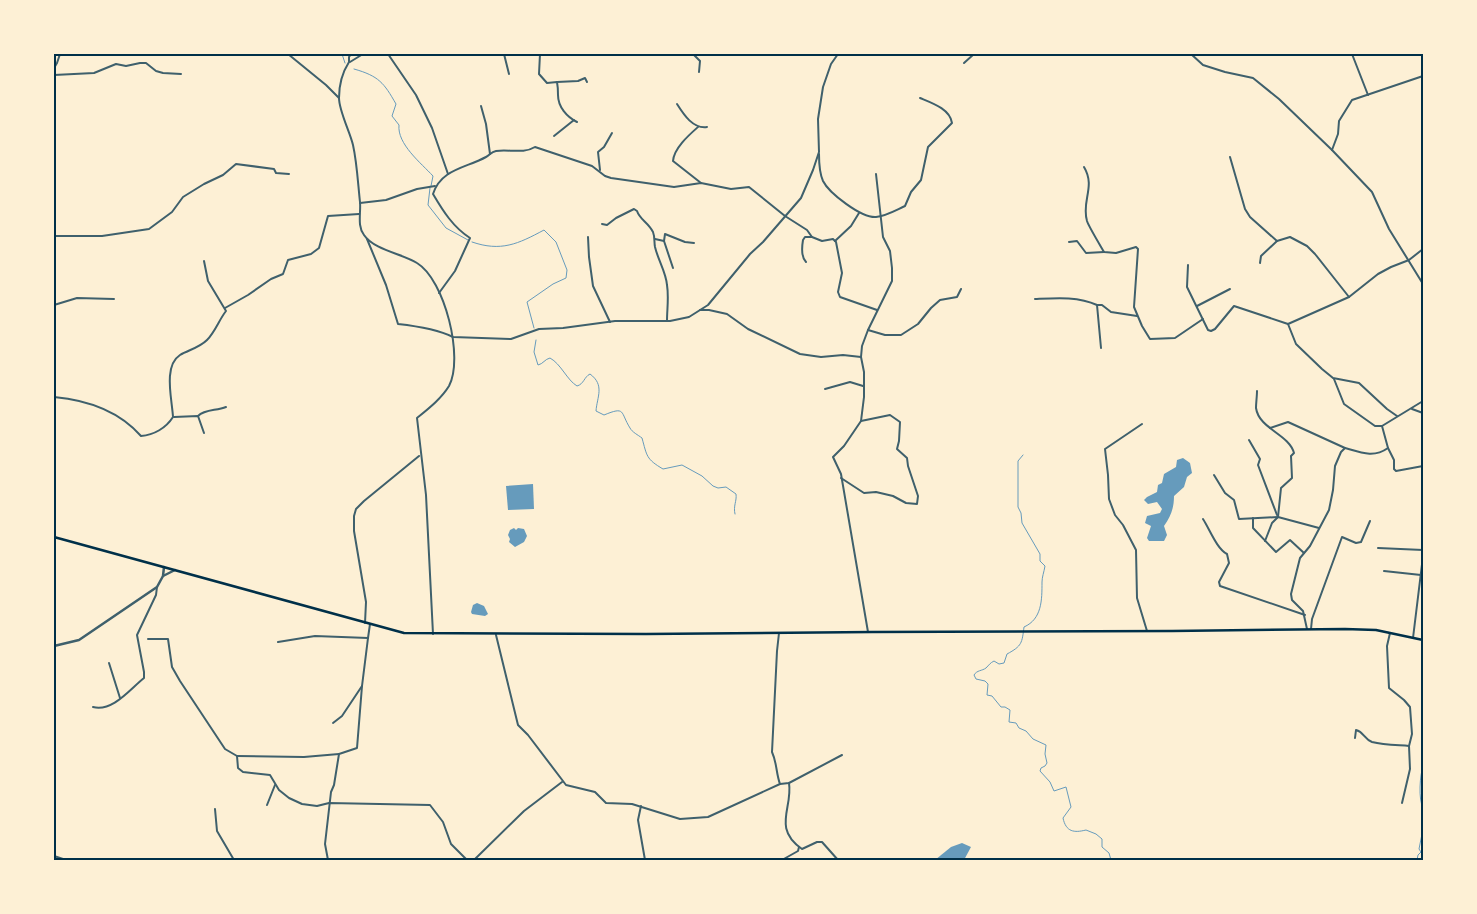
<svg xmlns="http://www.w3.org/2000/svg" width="1477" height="914" viewBox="0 0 1477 914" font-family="Helvetica,sans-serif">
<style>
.water{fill:#669bbc}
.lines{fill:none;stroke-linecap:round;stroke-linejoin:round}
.stream{stroke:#669bbc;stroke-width:1}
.minor{stroke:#3f606c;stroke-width:2}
.tertiary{stroke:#3f606c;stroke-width:2.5}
.secondary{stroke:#003049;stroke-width:2.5}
.neatline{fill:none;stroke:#003049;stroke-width:2}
</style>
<rect width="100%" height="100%" fill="#fdf0d5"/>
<g class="water">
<path d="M1183,458l7,5 2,10 -5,4 -3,10 -10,9c0,12 -3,20 -10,30l3,9 -3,6h-15l-2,-3 4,-12 -6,-3 2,-7 13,-3 2,-4 -5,-7 -9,2 -4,-4 3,-3 10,-5 1,-7 4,-2 2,-9 12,-7 1,-7z"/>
<polygon points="533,484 534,509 508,510 506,486"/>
<polygon points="514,528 516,530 518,528 524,529 527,536 524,542 515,547 509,542 510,539 508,535 510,530"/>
<polygon points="477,603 484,606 488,614 485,616 472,614 471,612 473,605"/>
<polygon points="962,843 971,847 964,860 935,860 951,847"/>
</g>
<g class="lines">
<g class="stream">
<polyline points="342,54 345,63"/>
<path d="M354,69c25,7 30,14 42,35l-4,12 7,9c-2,19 22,38 34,51l-2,10"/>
<polyline points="430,188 428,205 446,228 468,240"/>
<path d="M472,242c29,10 46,2 72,-12l12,12 11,28 -1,8 -13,6 -26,18 7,26"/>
<path d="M536,340l-2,12 4,13c5,-1 7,-6 12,-7 11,6 17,22 27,28 7,-2 7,-9 13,-12 15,11 7,23 6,37l8,4c22,-9 16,-3 26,13 2,4 8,7 12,10 5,18 4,21 21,31l19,-4 20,11 11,10 5,2 8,-1 10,7c1,7 -3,12 -1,20"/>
<path d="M1023,455l-5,6v46l3,6 1,10 18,31v7l5,5c-1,6 -3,11 -3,16 0,18 0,37 -18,45 -2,16 -2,19 -17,27l-3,9 -5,1 -5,-3c-4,2 -5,4 -8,7 -4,3 -9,2 -12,7l2,4 9,2 3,3 -1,11 5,1 9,11h4l5,3 -1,12 7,1 3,5 7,3 7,8 13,6 -1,9 2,9 -2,3 -4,2 -1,3 10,11 4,9 12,-4 5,20 -8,11c3,14 11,15 23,12l10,4 6,5v8l7,6 2,7"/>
<path d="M1423,766c-3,9 -5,33 0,42"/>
<polyline points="1417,860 1418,855 1421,852 1419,849 1423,829"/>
</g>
<g class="minor">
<polyline points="288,54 326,85 339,98"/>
<path d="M351,54l-2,3v5c-7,11 -10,23 -10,36 0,13 11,34 14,47 4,18 5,39 7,57 1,11 -3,24 4,33 10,15 39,19 53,28 28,17 47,95 32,123 -8,13 -21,23 -32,32l9,77 7,139"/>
<polyline points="388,54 416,95 432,128 448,174"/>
<polyline points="504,54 509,74"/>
<path d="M540,54l-1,20 8,9 10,-1c1,5 1,8 1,13 0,12 9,22 19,27"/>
<polyline points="693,54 700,61 699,72"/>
<polyline points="1191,54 1203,65 1225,72 1253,78 1279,99 1332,150 1372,192 1389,229 1423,284"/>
<polyline points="1352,54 1368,95"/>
<polyline points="350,62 363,54"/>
<polyline points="964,63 974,54"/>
<polyline points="54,68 57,63 60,54"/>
<polyline points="54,75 94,73 116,64 126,66 140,63 146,63 156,71 163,73 181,74"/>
<polyline points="557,82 578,81 585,78 587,82"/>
<path d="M677,104c7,11 16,25 30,23"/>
<polyline points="481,106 486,124 490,154"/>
<path d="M698,127c-9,8 -24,21 -25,34l28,22"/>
<polyline points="554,136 574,120"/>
<polyline points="1332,150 1338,134 1339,121 1352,100 1423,76"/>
<path d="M819,154c0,9 0,18 4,27 6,12 38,37 53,36 10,-1 20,-7 29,-11l6,-14 10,-12 7,-33 24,-24c-2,-14 -20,-20 -32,-25"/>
<polyline points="1230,157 1245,209 1250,217 1277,241 1290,237 1307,246 1315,254 1349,297"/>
<path d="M1084,167c12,20 -3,34 3,54 2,6 13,24 17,31l12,1 20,-6 2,2 -4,58 8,19 8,13 25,-1 28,-19"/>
<polyline points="600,170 598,152 604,147 612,133"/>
<polyline points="360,203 386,200 417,189 435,186"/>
<path d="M602,224l5,1 9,-7 18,-9 3,2c3,9 11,11 16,21 2,5 1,10 2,15 3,13 11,25 12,38 2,12 0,24 0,36"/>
<polyline points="54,236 102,236 149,229 172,212 183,197 204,184 223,175 236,164 274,169 276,173 289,174"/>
<polyline points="588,237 589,257 593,286 610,322"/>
<path d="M367,239l19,46 12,39c18,2 39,5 55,13l58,2 28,-10 24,-1 52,-7h55l19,-4 19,-12 42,-51 13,-12 38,-44 12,-28 6,-18 -1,-33 5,-32 8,-23 7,-10"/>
<polyline points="655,239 664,241"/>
<polyline points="835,241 851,226 859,213"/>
<polyline points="1069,242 1077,241 1086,253 1104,252"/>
<path d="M806,262c-5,-5 -4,-16 -3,-22l2,-3h7"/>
<polyline points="1260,263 1261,256 1277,241"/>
<polyline points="1188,265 1187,287 1208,330 1211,331 1215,329 1234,306 1288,324 1296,344 1322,369 1333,378 1359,383 1387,409 1397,416"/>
<polyline points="673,268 664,241 665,234 685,242 694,243"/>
<path d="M439,293l16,-22 15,-33c-17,-11 -27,-27 -37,-44 8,-25 33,-26 53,-37 4,-2 5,-5 10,-6 12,-2 28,3 39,-4l57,19 13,10 6,2 63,9 27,-4 30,6 18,-2 36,29 22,14 5,7 10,4 11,-2 3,3 6,31 -4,19 2,5 37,13"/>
<path d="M1035,299c20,-1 43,-3 62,6"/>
<polyline points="54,305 77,298 114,299"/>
<polyline points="1197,306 1230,289"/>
<polyline points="225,308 248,295 271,279 283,274 288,260 311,254 319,248 328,216 359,214"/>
<polyline points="700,310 709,310 727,314 748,329 800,354 821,357 843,355 861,357"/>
<polyline points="1288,324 1349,297 1378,274 1391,267 1409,260 1423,249"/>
<polyline points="868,330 892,281 892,268 890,251 883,237 876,174"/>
<polyline points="1101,348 1097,305 1102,305 1111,312 1137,316"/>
<polyline points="1334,379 1344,404 1375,426 1382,426"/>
<polyline points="825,389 850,382 863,386"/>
<path d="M1257,391c0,5 -1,12 -1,17 3,21 33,26 38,45l-3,3 1,22 -11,10 -3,29 -6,6 -7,18"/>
<path d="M54,397c33,3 64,13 87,39 13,-1 25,-8 32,-19 -1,-18 -10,-51 7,-62 8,-5 19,-7 27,-15 8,-8 12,-20 19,-29l-18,-30 -4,-20"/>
<polyline points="1412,409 1423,413"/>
<path d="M198,416c7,-7 18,-5 28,-9"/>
<polyline points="174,417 198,416 204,433"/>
<polyline points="1142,424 1105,449 1108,475 1109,499 1115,515 1123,525 1136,550 1137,598 1147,631"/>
<polyline points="1270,428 1288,422 1345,448"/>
<polyline points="1249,440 1260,459 1258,465 1277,515"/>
<polyline points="1388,448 1394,460 1394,469 1396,471 1423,466"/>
<polyline points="1214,475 1225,493 1234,500 1239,519 1278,517 1319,528"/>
<polyline points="841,478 864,493 876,492 893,496 906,503 917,504 918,496 908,466 907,458 897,449 899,441 900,422 890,415 861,421"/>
<polyline points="1253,518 1253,528 1276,552 1290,540 1304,553"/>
<path d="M1203,519c7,11 14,30 24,35l2,9 -10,19 1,4 85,29"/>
<polyline points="1378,548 1423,550"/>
<polyline points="1384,571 1421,575 1423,573"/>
<polyline points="365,623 366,602 354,531 354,516 356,509 364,501 419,456"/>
<path d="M1307,629l-4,-18 -11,-11 -1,-6 9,-36 10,-12 19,-36 4,-20 2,-24 6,-14 4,-4c17,5 29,10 43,0l-6,-22 41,-25"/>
<polyline points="1311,629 1312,619 1342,537 1356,543 1361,542 1370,521"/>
<polyline points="868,632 841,474 833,457 844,446 861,421 864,397 864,372 861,357 862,346 868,330 885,335 901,335 918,324 931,308 940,300 957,297 961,289"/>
<polyline points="1390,633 1387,646 1389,688 1404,700 1410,707 1412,734 1409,746 1410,769 1402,803"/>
<path d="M496,635l22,90 10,10 38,50 29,7 11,11 26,1 48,15 28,-2 72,-33c-4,-11 -3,-21 -8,-32l5,-101 2,-18"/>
<polyline points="1413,638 1423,556"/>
<polyline points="148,639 168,639 172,667 180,681 225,749 237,756 238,768 243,772 270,775 279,790 289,798 302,804 317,806 329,803 430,805 443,822 451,844 467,860"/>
<polyline points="278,642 315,636 368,638 370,624"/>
<polyline points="109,663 120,698"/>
<path d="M93,707c20,5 37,-18 51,-29v-6l-7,-37 19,-40 1,-8"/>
<polyline points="333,723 342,716 362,686 368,638"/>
<path d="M1355,738l1,-8c8,2 8,9 16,12 12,3 25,3 37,4"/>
<polyline points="237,756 304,757 339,754"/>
<path d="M789,783c4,25 -17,45 13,66l15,-7h5l16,18"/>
<polyline points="780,784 789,783 842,755"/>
<polyline points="267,805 275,785"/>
<polyline points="641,806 638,820 645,860"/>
<polyline points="215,809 217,831 234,860"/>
<polyline points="54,856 66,860"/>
<polyline points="328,860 325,844 331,792 334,785 339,754 357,748 362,686"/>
<polyline points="474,860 524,811 562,782"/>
<polyline points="782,860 798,851 799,847"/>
</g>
<g class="tertiary">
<polyline points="163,576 175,570"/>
<polyline points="54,646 79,640 157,587 163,576 164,567"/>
</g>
<polyline class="secondary" points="54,537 404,633 646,634 872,632 1172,631 1345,629 1376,630 1423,640"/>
</g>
<rect width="1477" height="914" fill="none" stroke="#fdf0d5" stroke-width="110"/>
<rect x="55" y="55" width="1367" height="804" class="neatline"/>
</svg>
